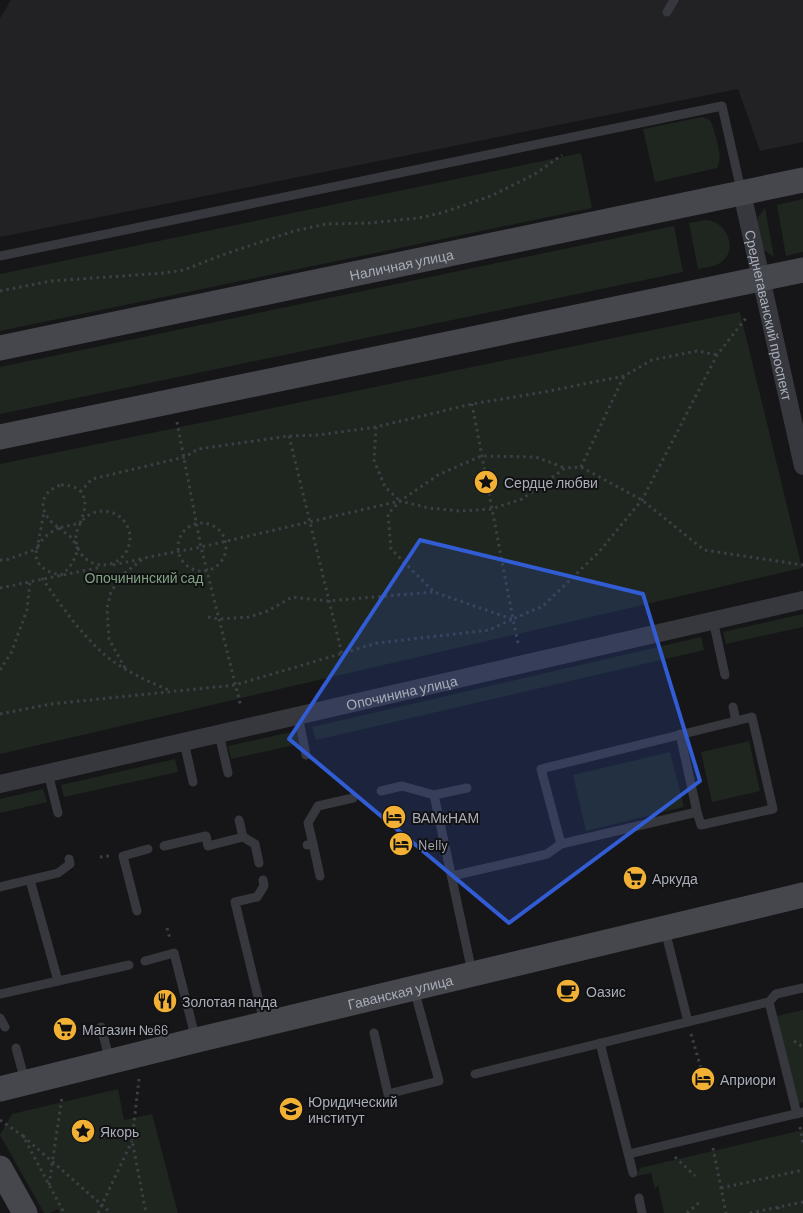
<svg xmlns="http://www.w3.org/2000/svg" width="803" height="1213" viewBox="0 0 803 1213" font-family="Barlow,sans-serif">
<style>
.built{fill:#222225}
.green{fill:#1e261f}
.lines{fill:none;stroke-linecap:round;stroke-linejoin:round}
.path{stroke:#3d3f44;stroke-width:3;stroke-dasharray:2.5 4;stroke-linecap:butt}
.lane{stroke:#37383d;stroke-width:9}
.street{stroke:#37383d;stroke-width:18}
.secondary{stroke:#45474d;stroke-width:25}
.marked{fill:#325cd3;fill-opacity:0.2;stroke:#325cd3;stroke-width:4;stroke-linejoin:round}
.labels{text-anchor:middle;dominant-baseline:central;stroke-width:4;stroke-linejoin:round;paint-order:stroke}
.street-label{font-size:14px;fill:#a8adb8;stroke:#111113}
.poi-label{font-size:14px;fill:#a8adb8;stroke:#111113;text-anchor:start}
.park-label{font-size:14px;fill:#7fa381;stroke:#111113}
</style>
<rect width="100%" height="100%" fill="#161618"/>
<polygon class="built" points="11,0 803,0 803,142 760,151 738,89 0,237 0,18"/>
<g class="green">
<path d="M702,117l8,3 2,4c3,12 12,33 5,44l-62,14 -12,-53z"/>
<polygon points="581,153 592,208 0,331 0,274"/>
<polygon points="803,199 803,252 786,256 777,205"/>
<polygon points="765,208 774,257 764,250 761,244 757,223 758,217"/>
<path d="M706,220c22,2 33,31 14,43 -6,4 -15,4 -22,6l-9,-46z"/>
<polygon points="674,226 683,272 0,414 0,367"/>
<polygon points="740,312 802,568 0,754 0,464"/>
<polygon points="803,614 803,627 726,644 723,632"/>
<polygon points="701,637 704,650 316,740 312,727"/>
<polygon points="296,731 299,744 231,759 228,746"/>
<polygon points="749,741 760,791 712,802 701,752"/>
<polygon points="670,752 684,807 586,831 573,775"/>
<polygon points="175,759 178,772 64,797 61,785"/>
<polygon points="43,789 47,802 0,813 0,799"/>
<polygon points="803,1010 803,1102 798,1104 777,1016"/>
<polygon points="118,1089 124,1120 152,1114 178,1213 60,1213 58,1209 50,1213 44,1213 0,1135 12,1114"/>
<polygon points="803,1130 803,1213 664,1213 658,1185 655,1189 651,1173 637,1176 640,1168"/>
</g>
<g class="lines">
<g class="path">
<polyline points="0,291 51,281 164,273 184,270 222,255 294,231 326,224 369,223 419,218 441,213 491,196 535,174 562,155"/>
<polyline points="177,422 201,547 241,707"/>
<polyline points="376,427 374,460 385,487 400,501"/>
<polyline points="289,436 342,654"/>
<polyline points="581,467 624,376"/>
<path d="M61,485c26,0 28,18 19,38l-21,5c-20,-13 -23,-35 2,-43z"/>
<polyline points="80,492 92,479 185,457 198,449 289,436 319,435 376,427 472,404 544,392 624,376 652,360 697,351 717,355"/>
<circle cx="103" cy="538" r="27"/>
<circle cx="202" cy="547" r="24"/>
<path d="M59,528l13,10 6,11c-4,12 -7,18 -17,26 -35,-6 -31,-34 -2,-47z"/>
<polyline points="0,560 6,560 37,549 44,512"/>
<polyline points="113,565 141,559"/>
<path d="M42,578c19,28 39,56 64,78 19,15 43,26 65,35"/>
<polyline points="0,588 102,567"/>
<polyline points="208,617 219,619 249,617 268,611 292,597 328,601 433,592"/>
<polyline points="512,619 434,592 391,549 388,514 400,501 438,475 481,456 536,457 565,468"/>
<polyline points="518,643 513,619 543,606 598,553 642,500 717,355 746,318"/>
<polyline points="125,668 109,639 107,608 111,592 121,576 144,558 201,547 400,501 429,508 460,511 491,509 522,499 565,468 581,467 642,500 704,550 803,565"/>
<polyline points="0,670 11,653 27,610 30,581"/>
<polyline points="0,714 51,704 235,685 377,643 489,630 513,619 472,404"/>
<polyline points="100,857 110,856"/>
<polyline points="167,928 170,939"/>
<polyline points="691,1034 702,1072"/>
<polyline points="794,1041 803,1047"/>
<polyline points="139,1079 132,1140 146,1213"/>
<polyline points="0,1120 23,1136 64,1213"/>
<polyline points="800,1127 803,1144"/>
<polyline points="23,1136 111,1213"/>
<polyline points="713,1148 726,1213"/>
<polyline points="675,1157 695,1176"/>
<polyline points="49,1185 62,1097"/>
<polyline points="721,1188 803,1170"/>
<polyline points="778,1207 778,1213"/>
<polyline points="98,1213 132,1141"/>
<polyline points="687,1213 701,1201"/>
<polyline points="750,1213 803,1202"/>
</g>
<g class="lane">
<polyline points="667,12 674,0"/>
<polyline points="0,256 722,106 741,190"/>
<polyline points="713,620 725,675"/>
<polyline points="298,716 306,755"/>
<polyline points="219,734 228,773"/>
<polyline points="680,734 697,812"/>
<polyline points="184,742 193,782"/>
<polyline points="48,773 58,813"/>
<polyline points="381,791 402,786 434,795 472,972"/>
<polyline points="434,795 467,788"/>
<polyline points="239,820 243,837 255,844 259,863"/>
<polyline points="313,844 320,876"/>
<polyline points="561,844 541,769 736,721"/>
<polyline points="307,845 313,844 308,823 318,806 353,798"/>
<polyline points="164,846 206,836 208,846 243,837"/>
<polyline points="452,876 547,854 561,844 697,812 701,825 773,809 752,717 736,721 733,707"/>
<polyline points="30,880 58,981"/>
<polyline points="263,880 264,886 257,897 235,902 264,1022"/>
<polyline points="0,887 58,873 70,864 69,859"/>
<polyline points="137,911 123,856 148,849"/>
<polyline points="665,930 688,1022"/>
<polyline points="145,961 174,953 196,1040"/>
<polyline points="0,994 129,965"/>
<polyline points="0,1018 5,1027"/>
<polyline points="101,1027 110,1061"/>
<polyline points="374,1033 388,1094 439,1081 414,989"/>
<polyline points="600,1043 633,1173"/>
<polyline points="16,1048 25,1081"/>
<polyline points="475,1074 769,1002"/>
<polyline points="797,1114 769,1002 776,994 803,988"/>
<polyline points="629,1154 803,1112"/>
<polyline points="639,1198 642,1213"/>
</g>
<g class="street">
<path id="s1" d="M742,193l61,273"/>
<path id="s2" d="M0,784l803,-184"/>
</g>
<g class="secondary">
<path id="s3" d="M0,348l803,-168"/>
<polyline points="0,437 803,270"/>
<path id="s4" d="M0,1089l197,-49 606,-145"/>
<polyline points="0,1168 25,1213"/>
</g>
</g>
<path class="marked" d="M420,540l223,54 57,187 -191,142 -220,-184z"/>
<defs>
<g id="sight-disc" transform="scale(1.25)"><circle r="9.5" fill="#f2b134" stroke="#111113"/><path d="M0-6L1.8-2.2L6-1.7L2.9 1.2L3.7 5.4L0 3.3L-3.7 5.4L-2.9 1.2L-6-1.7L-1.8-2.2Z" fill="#111"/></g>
<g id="hotel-disc" transform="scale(1.25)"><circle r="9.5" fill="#f2b134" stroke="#111113"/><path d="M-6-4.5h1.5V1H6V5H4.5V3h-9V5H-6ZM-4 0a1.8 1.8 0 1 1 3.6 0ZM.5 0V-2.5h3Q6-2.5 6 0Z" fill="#111"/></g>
<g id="supermarket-disc" transform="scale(1.25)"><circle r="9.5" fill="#f2b134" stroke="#111113"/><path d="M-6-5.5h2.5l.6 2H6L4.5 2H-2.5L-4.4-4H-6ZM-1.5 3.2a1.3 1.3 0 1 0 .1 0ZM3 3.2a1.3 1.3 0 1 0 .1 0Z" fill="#111"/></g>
<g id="cafe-disc" transform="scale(1.25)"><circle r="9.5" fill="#f2b134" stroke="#111113"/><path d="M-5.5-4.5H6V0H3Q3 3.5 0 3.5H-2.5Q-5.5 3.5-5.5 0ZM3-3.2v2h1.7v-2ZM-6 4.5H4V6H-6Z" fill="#111"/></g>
<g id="restaurant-disc" transform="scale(1.25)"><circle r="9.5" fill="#f2b134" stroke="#111113"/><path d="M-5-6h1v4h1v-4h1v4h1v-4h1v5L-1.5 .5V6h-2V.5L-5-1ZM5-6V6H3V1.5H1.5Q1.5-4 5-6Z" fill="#111"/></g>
<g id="university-disc" transform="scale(1.25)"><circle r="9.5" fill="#f2b134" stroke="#111113"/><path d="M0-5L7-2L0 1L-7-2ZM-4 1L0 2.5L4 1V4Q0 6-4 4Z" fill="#111"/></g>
</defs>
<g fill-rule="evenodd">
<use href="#sight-disc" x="486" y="482"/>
<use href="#hotel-disc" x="394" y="817"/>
<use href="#hotel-disc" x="401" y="844"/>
<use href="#supermarket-disc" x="635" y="878"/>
<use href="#cafe-disc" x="568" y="991"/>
<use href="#restaurant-disc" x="165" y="1001"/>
<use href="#supermarket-disc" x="65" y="1029"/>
<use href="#hotel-disc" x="703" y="1079"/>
<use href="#university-disc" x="291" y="1109"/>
<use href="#sight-disc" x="83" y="1131"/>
</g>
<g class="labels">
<g class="street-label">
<text stroke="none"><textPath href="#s3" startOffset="410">Наличная улица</textPath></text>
<text stroke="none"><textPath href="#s1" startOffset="125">Среднегаванский проспект</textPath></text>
<text stroke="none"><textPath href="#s2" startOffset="412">Опочинина улица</textPath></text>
<text stroke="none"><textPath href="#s4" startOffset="412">Гаванская улица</textPath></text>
</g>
<g class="poi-label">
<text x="504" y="482">Сердце любви</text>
<text x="412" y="817">ВАМкНАМ</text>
<text x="418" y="844">Nelly</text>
<text x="652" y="878">Аркуда</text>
<text x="586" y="991">Оазис</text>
<text x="182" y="1001">Золотая панда</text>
<text x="82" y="1029">Магазин №66</text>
<text x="720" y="1079">Априори</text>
<text x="308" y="1101">Юридический<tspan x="308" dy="16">институт</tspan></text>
<text x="100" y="1131">Якорь</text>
</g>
<g class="park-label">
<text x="144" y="577">Опочининский сад</text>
</g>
</g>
</svg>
